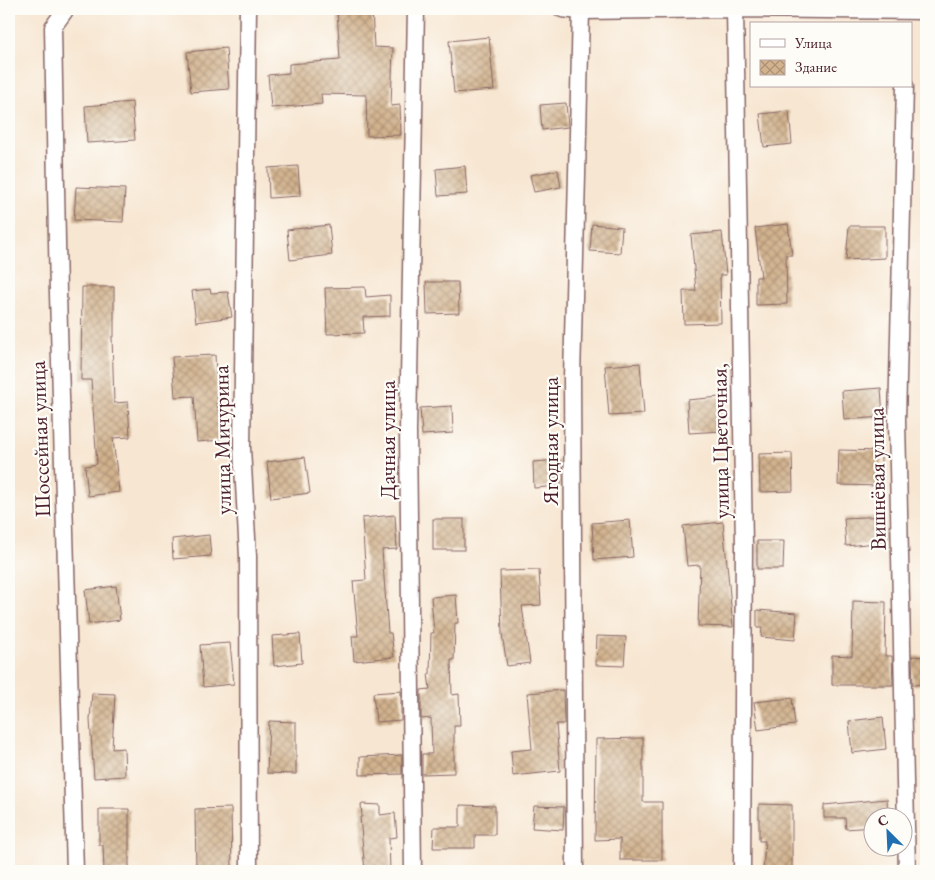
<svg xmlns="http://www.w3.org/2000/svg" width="935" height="880" viewBox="0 0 935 880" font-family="'EB Garamond',serif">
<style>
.building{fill:url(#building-cross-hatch)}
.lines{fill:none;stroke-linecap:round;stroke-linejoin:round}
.street-casing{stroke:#876565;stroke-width:19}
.street{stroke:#fff;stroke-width:16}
.labels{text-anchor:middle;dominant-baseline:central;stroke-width:4.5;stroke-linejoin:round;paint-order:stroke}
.street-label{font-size:22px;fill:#4a1f2b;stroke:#fdfcf7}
</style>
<defs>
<pattern id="building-cross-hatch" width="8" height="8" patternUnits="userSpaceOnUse" patternTransform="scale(1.25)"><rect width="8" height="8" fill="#d2b38e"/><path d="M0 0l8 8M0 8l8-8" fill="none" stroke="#ac9174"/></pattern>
</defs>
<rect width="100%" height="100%" fill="#fdfcf7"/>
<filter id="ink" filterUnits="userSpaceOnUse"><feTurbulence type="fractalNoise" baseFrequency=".02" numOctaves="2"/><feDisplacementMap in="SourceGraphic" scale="10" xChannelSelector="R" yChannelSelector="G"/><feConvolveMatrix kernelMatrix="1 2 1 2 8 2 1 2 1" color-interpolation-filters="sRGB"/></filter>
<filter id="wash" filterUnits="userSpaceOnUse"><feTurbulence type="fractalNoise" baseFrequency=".0096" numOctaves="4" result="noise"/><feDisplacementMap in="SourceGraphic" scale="20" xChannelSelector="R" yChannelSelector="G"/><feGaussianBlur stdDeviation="1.12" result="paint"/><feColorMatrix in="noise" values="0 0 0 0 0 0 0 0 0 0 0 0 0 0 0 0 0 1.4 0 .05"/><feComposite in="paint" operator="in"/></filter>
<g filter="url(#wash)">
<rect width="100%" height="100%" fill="#f7e6d1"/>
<g id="blocks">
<g class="building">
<polygon points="337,9 372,9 374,47 393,48 391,106 400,105 401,135 367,136 366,95 321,94 322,104 271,108 268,75 289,73 289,64 340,60"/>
<polygon points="489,37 494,90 454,93 449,41"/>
<polygon points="226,48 229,89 191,92 187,52"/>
<polygon points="132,102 135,140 87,143 85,106"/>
<polygon points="566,103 568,127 542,130 540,105"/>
<polygon points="789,111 792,144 764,147 760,114"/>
<polygon points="298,166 300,196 269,198 268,168"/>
<polygon points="465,166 467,194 438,196 436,169"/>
<polygon points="558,170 561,187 534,192 530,175"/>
<polygon points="76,187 125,189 123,222 74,220"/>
<polygon points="592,224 622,227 620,253 590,251"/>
<polygon points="788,224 792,255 786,255 787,304 756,305 756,277 761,277 755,228"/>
<polygon points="329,225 332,255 290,260 287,230"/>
<polygon points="849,226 885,226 885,258 846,260"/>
<polygon points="722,232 726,275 720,275 721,323 684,324 683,291 696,291 691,235"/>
<polygon points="426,282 458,282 459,313 427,314"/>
<polygon points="82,287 114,287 114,336 112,336 114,403 128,402 130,437 113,438 119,492 88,496 85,466 97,464 91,380 81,380"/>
<polygon points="365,287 366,297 390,295 390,316 363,317 364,333 327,334 325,288"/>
<polygon points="210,289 211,293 228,292 232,317 196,322 192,291"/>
<polygon points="215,355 218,411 220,411 222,440 197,442 194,396 175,397 172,357"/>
<polygon points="640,363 644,414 609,416 605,366"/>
<polygon points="881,388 883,417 844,420 842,391"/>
<polygon points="720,397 722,431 689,433 687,400"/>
<polygon points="452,406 453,433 422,435 420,408"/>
<polygon points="839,450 881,451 881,486 838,485"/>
<polygon points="792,453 793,491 760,492 759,454"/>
<polygon points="305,457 310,493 271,498 267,462"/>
<polygon points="560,460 561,486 534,488 533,462"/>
<polygon points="395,515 397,549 382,550 388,633 391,633 394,657 354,661 352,636 358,636 353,581 366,580 362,518"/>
<polygon points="885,516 886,542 846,546 844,518"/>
<rect x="433" y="519" width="31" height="31"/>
<polygon points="630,520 633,557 594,560 592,523"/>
<polygon points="723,522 733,627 698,626 700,565 687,566 683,526"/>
<polygon points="209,535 211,556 173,559 172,539"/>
<polygon points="757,541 784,541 783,569 757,569"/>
<polygon points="539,570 541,605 522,606 530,663 507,666 502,634 500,571"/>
<polygon points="116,586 120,620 89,624 85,590"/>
<polygon points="456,595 458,623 455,623 454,660 451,660 452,695 459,694 460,726 454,726 454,773 422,774 422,754 432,754 431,718 421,719 421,690 430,689 428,674 430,674 431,633 434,633 431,597"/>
<polygon points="853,601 886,602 885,656 892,656 893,685 832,685 832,655 852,656"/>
<polygon points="757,610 797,613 795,640 761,637 762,628 757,628"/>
<polygon points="300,634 302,663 274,666 272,636"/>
<polygon points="597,636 626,637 624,666 596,665"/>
<polygon points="230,643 234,684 203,687 200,645"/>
<polygon points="912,656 926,657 926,684 913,685"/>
<polygon points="563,690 564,724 556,724 560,771 513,776 511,751 532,749 527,693"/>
<polygon points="401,691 401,720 376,722 373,693"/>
<polygon points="92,693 115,694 112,749 124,748 125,776 94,778 90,720"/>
<polygon points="792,698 795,725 758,730 754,702"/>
<polygon points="883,717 886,749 852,753 849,721"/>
<polygon points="269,721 296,722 296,774 267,773"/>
<polygon points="643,738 643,802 662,802 662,860 620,860 620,839 595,840 596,739"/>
<polygon points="402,755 402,774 360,775 360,757"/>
<polygon points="887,799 888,818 872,818 872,827 846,829 845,818 824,818 824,805"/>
<polygon points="361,804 380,805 380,815 395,813 397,837 389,838 390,871 365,871 360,817 362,817"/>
<polygon points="759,804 792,805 792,871 763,871 765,841 759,841"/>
<polygon points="460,805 495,806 495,835 475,835 475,848 433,848 434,827 460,827"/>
<polygon points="534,806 564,807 563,830 532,828"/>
<polygon points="231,808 232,871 196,871 195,809"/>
<polygon points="99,809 129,809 129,871 104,871 103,845 99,845"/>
</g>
</g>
</g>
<g filter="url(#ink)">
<use href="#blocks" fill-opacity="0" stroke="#876565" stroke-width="1"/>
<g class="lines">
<g class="street-casing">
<g id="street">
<polyline points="66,9 53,27 58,294 75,871"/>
<polyline points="248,9 242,448 248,556 249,871"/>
<polyline points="562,9 581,11 735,9 926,11"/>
<polyline points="735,9 744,545 742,871"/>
<polyline points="905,86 897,421 907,871"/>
<polyline points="413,871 408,431 416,9"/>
<polyline points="575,871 572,379 581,11"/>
</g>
</g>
<use href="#street" class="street"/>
</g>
</g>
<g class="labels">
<g class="street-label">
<text transform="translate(40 439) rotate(-92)">Шоссейная улица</text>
<text transform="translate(222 440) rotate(-91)">улица Мичурина</text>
<text transform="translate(387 440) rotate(-90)">Дачная улица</text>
<text transform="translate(550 441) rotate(-90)">Ягодная улица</text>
<text transform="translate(720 441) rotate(-91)">улица Цветочная,</text>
<text transform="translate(877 479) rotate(-91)">Вишнёвая улица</text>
</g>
</g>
<rect width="935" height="880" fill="none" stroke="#fdfcf7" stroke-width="30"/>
<rect x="750" y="22" width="162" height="65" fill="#fdfcf7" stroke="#b5a4a5"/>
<rect x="760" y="39" width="25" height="8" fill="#ffffff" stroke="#b5a4a5"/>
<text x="795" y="48" font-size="15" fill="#4a1f2b">Улица</text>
<rect x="760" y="60" width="25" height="15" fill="url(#building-cross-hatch)" stroke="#b5a4a5"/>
<text x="795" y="72" font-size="15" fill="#4a1f2b">Здание</text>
<g transform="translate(888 832) rotate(336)"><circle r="24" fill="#fdfcf7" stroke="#b5a4a5"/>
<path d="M0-4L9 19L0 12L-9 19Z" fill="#1f6fb2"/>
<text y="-8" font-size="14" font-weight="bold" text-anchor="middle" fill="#4a1f2b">С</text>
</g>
</svg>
